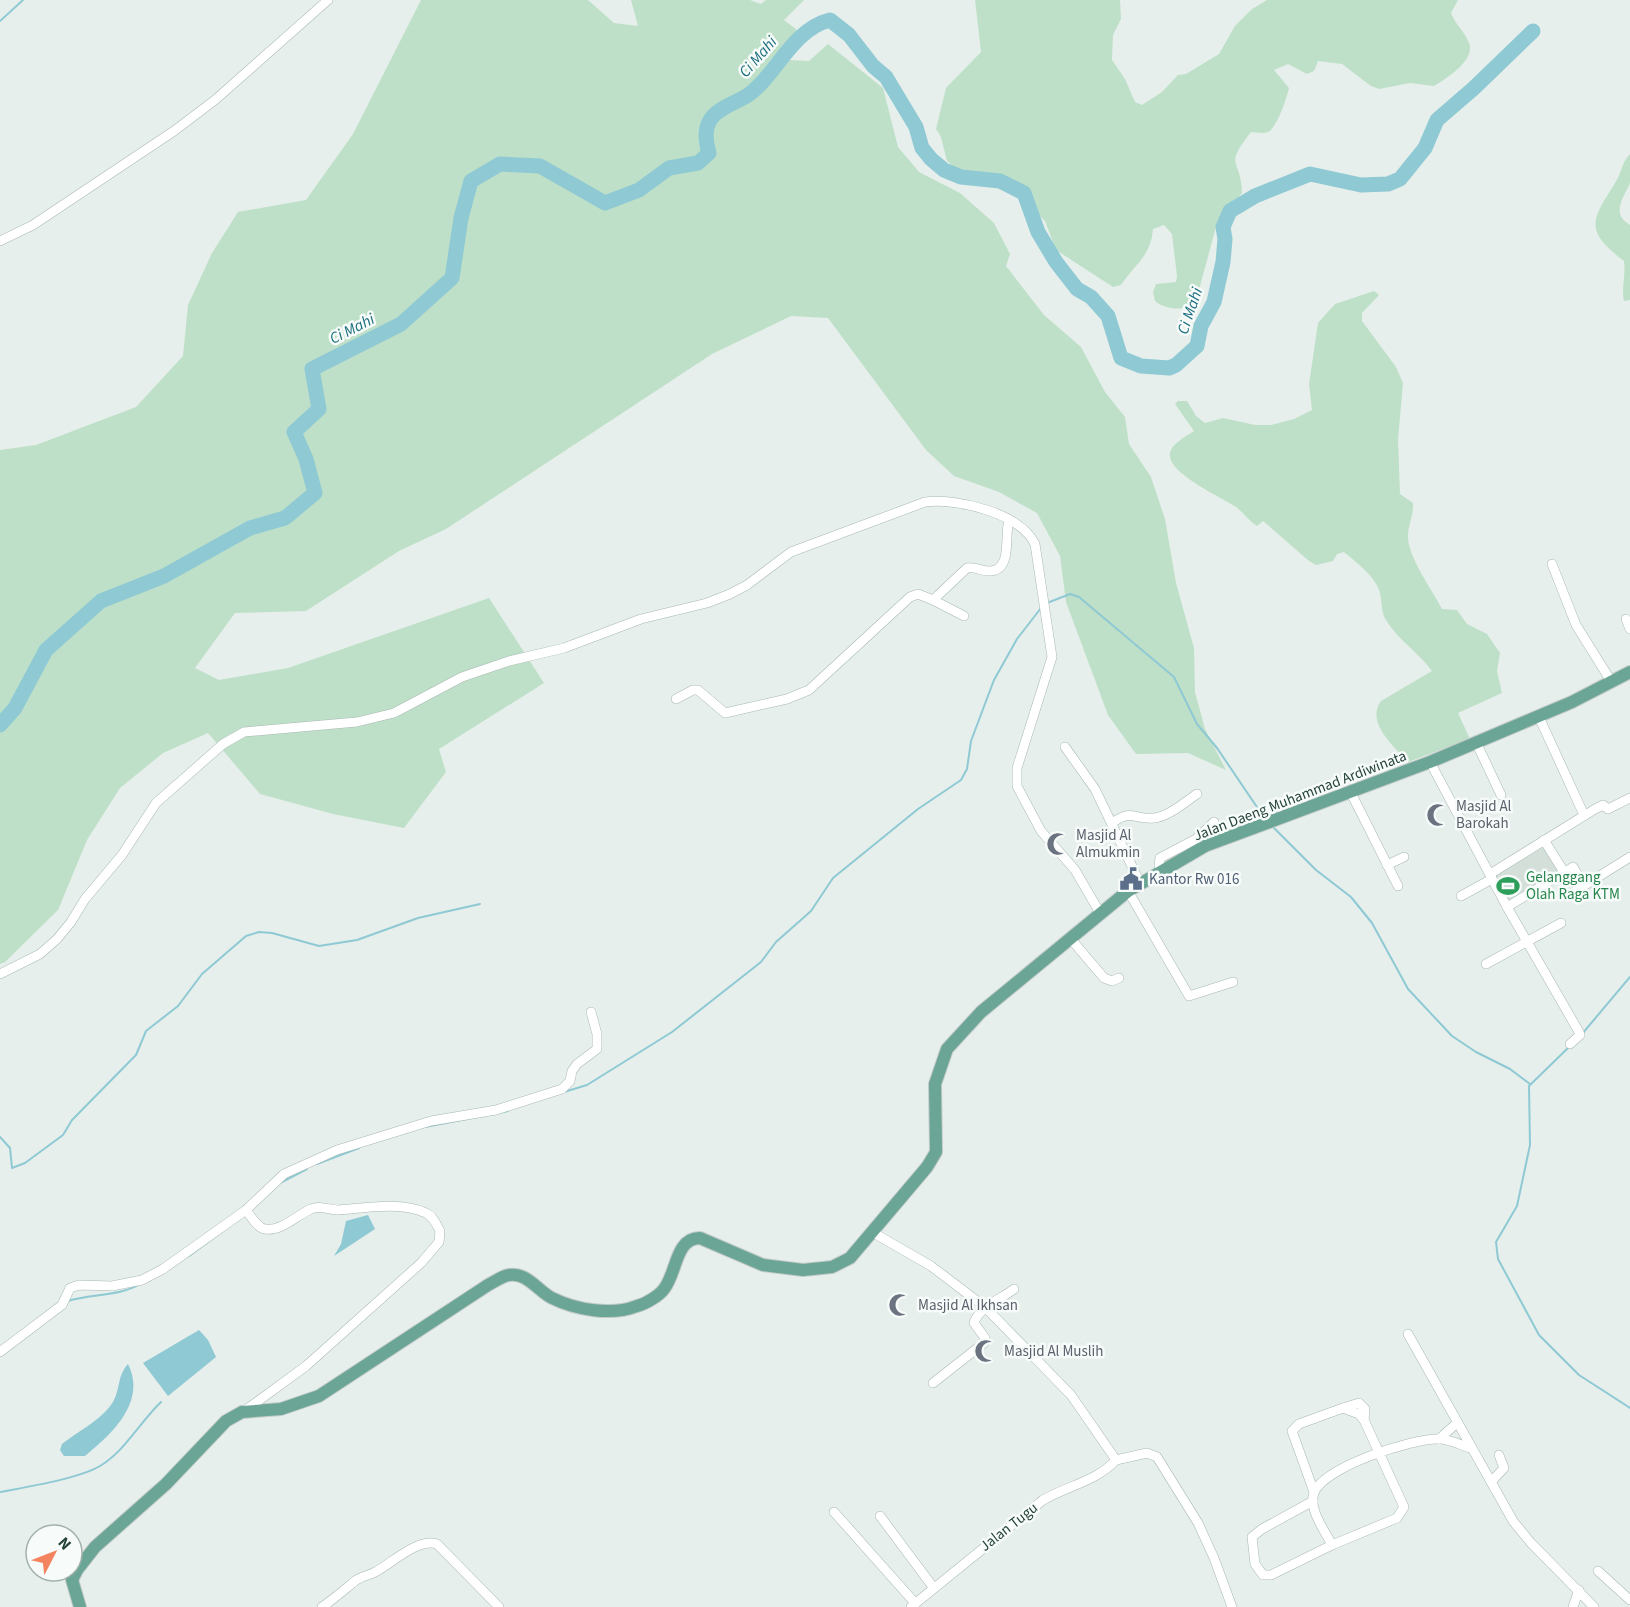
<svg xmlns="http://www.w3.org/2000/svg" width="1630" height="1607" viewBox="0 0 1630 1607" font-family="'Source Sans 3',sans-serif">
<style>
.built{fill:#d4dfda}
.green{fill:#bfe0c8}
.water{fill:#8ec9d4}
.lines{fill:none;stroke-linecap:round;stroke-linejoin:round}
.stream{stroke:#8ec9d4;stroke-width:2}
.river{stroke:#8ec9d4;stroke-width:15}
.minor-casing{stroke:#a8b8b2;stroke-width:10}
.major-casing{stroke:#c2cac8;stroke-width:14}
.minor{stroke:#fff;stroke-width:9}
.major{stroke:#6aa596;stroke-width:12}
.labels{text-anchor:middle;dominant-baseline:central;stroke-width:5;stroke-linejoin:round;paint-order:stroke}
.street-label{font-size:15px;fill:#24423a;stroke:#f7fbf9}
.worship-label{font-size:15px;fill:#5b616d;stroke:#f7fbf9;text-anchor:start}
.leisure-label{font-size:15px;fill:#27864d;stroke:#f7fbf9;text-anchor:start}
.service-label{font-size:15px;fill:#4e5e75;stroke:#f7fbf9;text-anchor:start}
.water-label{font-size:16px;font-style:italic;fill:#1c6f80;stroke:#f7fbf9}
</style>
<rect width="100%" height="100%" fill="#e6efeb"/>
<polygon class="built" points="1545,841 1563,872 1508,905 1492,874"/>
<g class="green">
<polygon points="421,0 588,0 614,23 638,26 631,0 750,0 761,4 766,0 804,0 784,20 801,33 789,60 809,61 828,44 883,88 898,147 919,172 960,193 994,223 1010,254 1006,266 1044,315 1081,347 1105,392 1125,417 1129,444 1151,477 1165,519 1176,583 1194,648 1195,692 1205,729 1226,770 1188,753 1136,754 1108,715 1066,602 1060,556 1037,513 999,492 954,476 926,450 828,318 791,316 712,354 446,529 399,551 306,611 235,613 195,668 219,680 288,668 489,598 544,683 439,749 446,772 404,828 333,814 260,794 208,733 163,753 120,788 87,840 58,910 5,962 0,964 0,450 36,445 136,407 183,356 188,305 212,253 238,212 306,200 353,134"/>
<path d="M975,0h145l1,19 -8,16 -1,25 13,19 10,23 7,3 20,-13 16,-17 8,-1 33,-20 16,-28 17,-17 15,-9h191l-7,13c4,11 14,19 18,30 7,17 -23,36 -35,43l-24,-3 -31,6 -8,-3 -29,-22 -24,-3 -4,10 -7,3 -19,-10 -14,6 15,18c-3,12 -10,33 -18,42 -5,5 -13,2 -20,2 -28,36 -10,25 -9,61l-25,30 -21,78c-10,11 -30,9 -41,0l-2,-9 3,-8 20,-2 1,-6 -5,-42 -8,-9 -11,4c-2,27 -18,35 -32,56l-8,2 -57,-37 -11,-29 -44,-43 -41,-6 -13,-11 -6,-24 -5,-8 10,-41 35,-36z"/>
<path d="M1630,154c0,7 0,23 0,29 -6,14 -20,31 0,42v75l-6,1c-3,-11 2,-27 0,-40 -41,-31 -32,-41 -9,-78 7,-10 6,-20 15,-29z"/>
<path d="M1374,291l5,4 -17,18v8l34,46 7,16 -5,56 2,55 13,9c1,12 -5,22 -5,33 0,22 24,53 34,73l15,1 10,14 20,10 13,19 -3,18 5,22 -44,20 12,26 -62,23c-13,-15 -43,-39 -27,-61l51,-30c-13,-18 -34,-31 -46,-51 -5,-8 -4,-18 -6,-27 -3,-15 -24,-31 -36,-41l-7,2 -4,7 -17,4 -7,-4 -46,-40 -6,5c-8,-5 -13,-13 -21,-19 -15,-10 -70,-34 -66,-54 2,-10 17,-17 24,-22l-19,-27 3,-3h9l9,15 9,7 18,-5 32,7h16l23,-6 18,-9 -3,-26 9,-61 17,-19z"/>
</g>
<g class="water">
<polygon points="368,1215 375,1229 334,1256 341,1244 346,1221"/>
<polygon points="199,1330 208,1340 216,1357 168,1396 143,1363"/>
<path d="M128,1364c19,38 -16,70 -43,92h-21l-4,-6 2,-6c15,-12 43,-26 52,-44 6,-12 4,-26 14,-36z"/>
</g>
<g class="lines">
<g class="stream">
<polyline points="0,21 23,0"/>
<polyline points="1047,603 1070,594 1079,597 1174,677 1197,724 1217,748 1263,816"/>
<polyline points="1272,826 1316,870 1351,897 1372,923 1408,989 1452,1036 1476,1052 1510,1069 1530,1084"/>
<polyline points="1582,1034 1630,977"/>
<polyline points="1569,1047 1529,1086 1530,1145 1517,1206 1496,1242 1498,1259 1539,1335 1579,1375 1630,1408"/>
<polyline points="564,1092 587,1085 672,1032 761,962 776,942 811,911 833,878 918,809 961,780 967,769 971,741 994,680 1017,639 1041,608"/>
<polyline points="425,1127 508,1111"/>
<polyline points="0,1137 10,1148 12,1168 25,1163 63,1135 72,1120 136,1055 146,1031 178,1006 202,974 246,936 259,932 272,933 319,946 357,940 418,918 480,904"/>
<polyline points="317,1164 359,1148"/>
<polyline points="280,1183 307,1169"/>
<polyline points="189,1256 223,1231"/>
<path d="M68,1301c23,-7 53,-5 72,-17"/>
<path d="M0,1492c26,-5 78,-13 100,-26 25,-15 40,-44 61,-64"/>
</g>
<path class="river" d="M0,725l15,-17 31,-58 55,-49 63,-25 86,-48 35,-10 30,-25 -9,-34 -12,-27 25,-23 -7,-40 89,-45 51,-46 9,-60 10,-37 29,-17 40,2 65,37 34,-13 30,-22 29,-5 11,-10c-3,-10 -5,-21 0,-31 7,-14 27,-19 39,-27 28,-19 43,-65 82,-75l19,15 24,31 13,11 30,50 6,21 9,11 13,11 17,7 39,4 24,12 14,39 18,30 21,27 14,8 17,19 13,42 20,8 28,2 7,-3 21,-19 4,-20 13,-24 9,-40 2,-23 -2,-12 7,-16 25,-15 55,-22 51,11 27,-1 12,-5 25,-31 12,-28 37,-32 59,-57"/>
<g class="minor-casing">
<g id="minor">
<polyline points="0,241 33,225 174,131 215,100 328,0"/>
<polyline points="1552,564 1576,625 1611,681"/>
<polyline points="933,600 964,616"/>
<polyline points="1626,619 1630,629"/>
<path d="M676,699l17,-9h5l27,23 62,-14 22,-9 101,-93 8,-3 15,6 34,-32c9,-2 15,4 24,3 22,-2 13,-38 18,-51"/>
<polyline points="1538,715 1584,815"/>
<polyline points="1476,742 1501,795"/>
<polyline points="1065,747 1095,789 1140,883"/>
<polyline points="1430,762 1507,907 1579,1032 1580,1035 1570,1044"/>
<polyline points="1351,793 1398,886"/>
<path d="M1112,823c21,-15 21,-3 42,-5 14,-1 31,-16 43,-24"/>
<polyline points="1544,840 1564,872"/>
<polyline points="1387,865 1404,857"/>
<polyline points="1162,870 1159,865 1160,858 1196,839 1214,822"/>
<polyline points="1490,874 1595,809 1603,805 1608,809 1630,798"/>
<polyline points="1128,891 1189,996 1233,982"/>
<polyline points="1574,892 1630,857"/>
<polyline points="1461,896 1492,879"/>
<polyline points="1507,907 1573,867 1583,884"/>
<polyline points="1070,938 1104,978 1112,981 1119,978"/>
<polyline points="1486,964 1561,923"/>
<path d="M0,974l40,-20 17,-15 14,-17 14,-23 37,-44 34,-52 67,-59 21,-12 113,-10 37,-9 68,-36 47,-16 55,-13 77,-29 66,-16 23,-9 17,-9 44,-33 134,-50c32,-4 95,11 110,42l17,113 -35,111v18l24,45 34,39 25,43"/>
<polyline points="872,1232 931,1266 985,1307 1071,1395 1116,1460 1147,1453 1157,1457 1198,1523 1214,1558 1232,1607"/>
<polyline points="1408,1334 1513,1521 1531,1543 1594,1607"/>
<polyline points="0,1352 62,1305 70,1288 79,1285 112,1286 142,1280 163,1269 246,1210 284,1174 337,1150 431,1121 496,1110 562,1089 570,1081 572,1071 577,1064 597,1049 597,1034 591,1012"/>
<path d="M933,1383l51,-40 1,-5 -11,-15c5,-16 27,-24 40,-34"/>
<polyline points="1343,1408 1359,1403 1365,1409 1364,1420"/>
<path d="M243,1412l63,-46 115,-103 18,-21 1,-11c-4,-7 -7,-15 -14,-18 -24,-12 -63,-5 -88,-3 -8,0 -19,-5 -27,-1 -14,6 -30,23 -46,20 -8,-1 -14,-13 -19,-19"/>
<polyline points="1439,1439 1457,1423"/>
<polyline points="1491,1482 1504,1468 1499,1455"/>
<polyline points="1313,1501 1262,1529 1252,1537 1255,1564 1263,1575 1271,1575 1332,1545 1397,1518 1404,1507 1364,1420 1359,1414 1343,1408 1299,1424 1292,1431 1314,1492"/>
<polyline points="834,1512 915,1603"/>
<polyline points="880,1516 933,1587"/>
<path d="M1332,1545c-7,-14 -24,-36 -18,-52 9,-26 99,-55 125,-54 10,0 22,6 31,9"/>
<polyline points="1598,1571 1630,1600"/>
<path d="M322,1607c12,-8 22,-17 33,-26 6,-5 16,-6 22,-10 16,-9 41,-33 60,-27l62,63"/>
<path d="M911,1607l132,-107c24,-14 54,-19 73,-40"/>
<polyline points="1573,1607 1579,1590"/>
</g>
</g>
<g class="major-casing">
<path id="major" d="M80,1607l-8,-27 5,-10 18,-23 71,-63 60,-63 16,-9 39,-3 38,-13 169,-111c6,-3 14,-9 21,-10 18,-3 29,16 43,23 24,12 60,18 85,8 8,-2 22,-10 27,-17 13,-16 11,-51 36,-51l63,27 40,5 29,-3 18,-9 77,-91 9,-15 -1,-68 12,-35 34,-37 147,-121 77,-45 225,-84 142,-60 58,-30"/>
</g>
<use href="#minor" class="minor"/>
<use href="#major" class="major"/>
</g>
<defs>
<g id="mosque-bare" transform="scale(1.8)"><path d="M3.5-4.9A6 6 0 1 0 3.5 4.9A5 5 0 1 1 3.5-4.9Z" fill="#6b7280" stroke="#f7fbf9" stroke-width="2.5" paint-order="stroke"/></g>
<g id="civic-bare" transform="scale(1.8)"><path d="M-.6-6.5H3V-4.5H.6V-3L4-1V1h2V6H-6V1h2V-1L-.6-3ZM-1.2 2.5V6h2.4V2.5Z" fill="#5c6f8a" stroke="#f7fbf9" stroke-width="2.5" paint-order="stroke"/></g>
<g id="stadium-bare" transform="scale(1.8)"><path d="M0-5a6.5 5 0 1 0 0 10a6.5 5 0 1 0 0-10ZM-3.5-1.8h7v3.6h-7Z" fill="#2e9e5b" stroke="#f7fbf9" stroke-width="2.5" paint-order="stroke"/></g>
</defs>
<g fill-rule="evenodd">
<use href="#mosque-bare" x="1438" y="815"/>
<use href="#mosque-bare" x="1058" y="844"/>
<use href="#civic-bare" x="1131" y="879"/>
<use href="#stadium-bare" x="1508" y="886"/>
<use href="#mosque-bare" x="900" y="1305"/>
<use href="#mosque-bare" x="986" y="1351"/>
</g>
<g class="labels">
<g class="street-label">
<text transform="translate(1300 796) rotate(-21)">Jalan Daeng Muhammad Ardiwinata</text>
<text transform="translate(1009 1527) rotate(-38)">Jalan Tugu</text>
</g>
<g class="worship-label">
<text x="1456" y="806">Masjid Al<tspan x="1456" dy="17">Barokah</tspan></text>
<text x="1076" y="835">Masjid Al<tspan x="1076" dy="17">Almukmin</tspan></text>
<text x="918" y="1305">Masjid Al Ikhsan</text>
<text x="1004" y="1351">Masjid Al Muslih</text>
</g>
<g class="leisure-label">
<text x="1526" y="877">Gelanggang<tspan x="1526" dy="17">Olah Raga KTM</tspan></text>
</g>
<g class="service-label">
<text x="1149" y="879">Kantor Rw 016</text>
</g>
<g class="water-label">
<text transform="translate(758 57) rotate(-49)">Ci Mahi</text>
<text transform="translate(1190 311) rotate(-71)">Ci Mahi</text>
<text transform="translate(352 329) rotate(-27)">Ci Mahi</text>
</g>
</g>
<g transform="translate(54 1553) rotate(48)"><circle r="28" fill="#f7fbf9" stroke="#a3b1ad" stroke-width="1.5"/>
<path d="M0-4.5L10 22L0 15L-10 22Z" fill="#f4845f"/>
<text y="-9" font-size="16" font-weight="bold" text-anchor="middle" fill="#24423a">N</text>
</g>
</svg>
